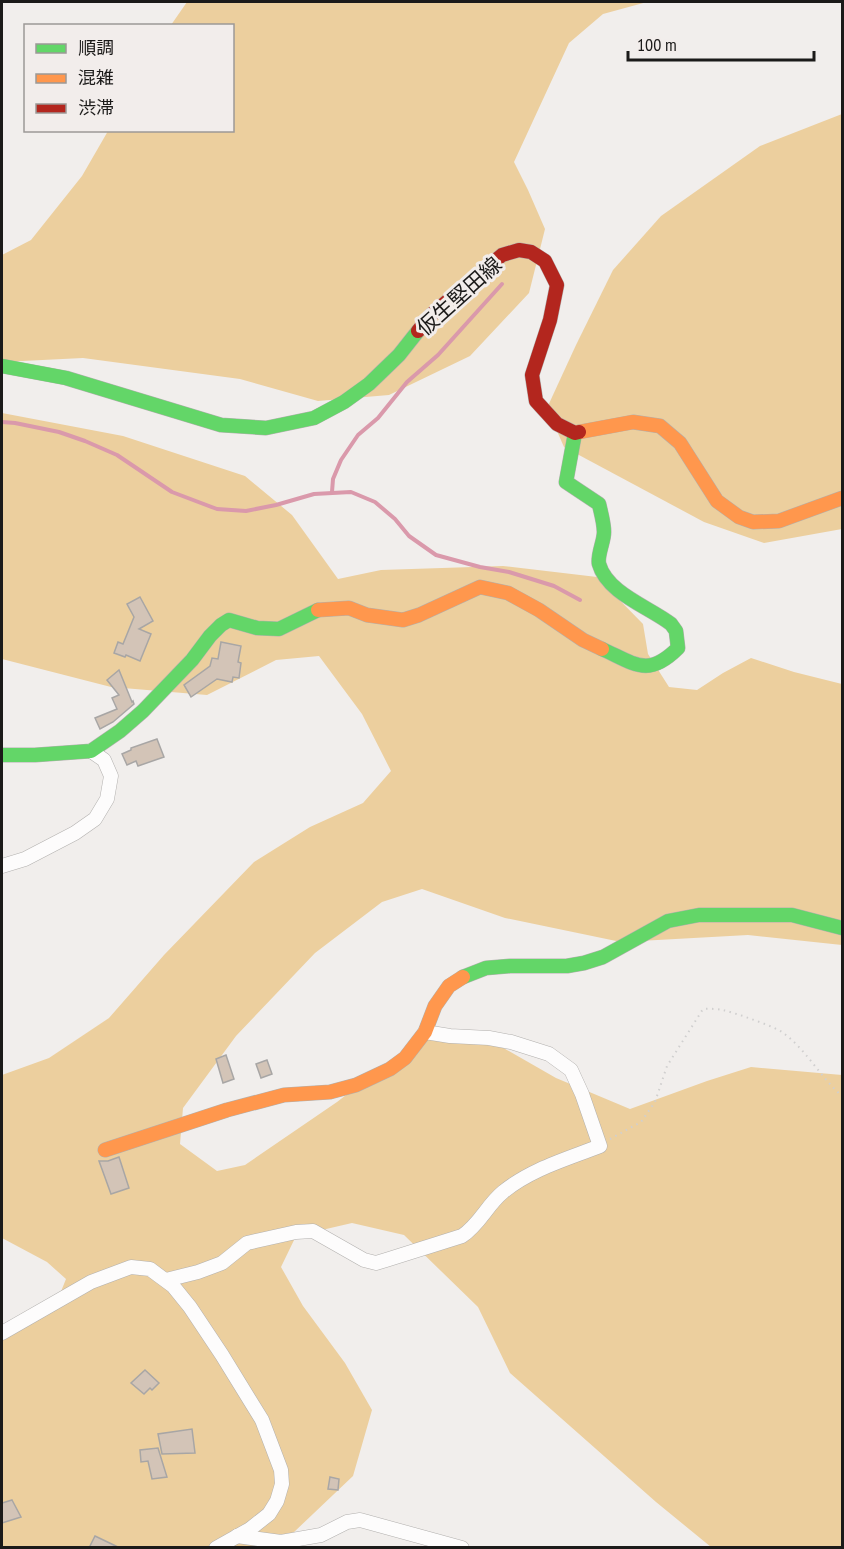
<svg xmlns="http://www.w3.org/2000/svg" width="844" height="1549" viewBox="0 0 844 1549" font-family="'PT Sans Narrow','Noto Sans JP',sans-serif">
<style>
.forest{fill:#eccf9e}
.lines{fill:none;stroke-linecap:round;stroke-linejoin:round}
.stream{stroke:#da99ab;stroke-width:4}
.building{fill:#d3c4b7;stroke:#a8a6a5;stroke-width:1.5}
.street-casing{stroke:#b2b0ae;stroke-width:15}
.fast-casing{stroke:#b2b0ae;stroke-width:15}
.slow-casing{stroke:#b2b0ae;stroke-width:15}
.jam-casing{stroke:#b2b0ae;stroke-width:15}
.path{stroke:#d0cfcf;stroke-width:2;stroke-dasharray:1.5 4.5;stroke-linecap:butt}
.street{stroke:#fdfcfc;stroke-width:14}
.fast{stroke:#63d668;stroke-width:14}
.slow{stroke:#ff974d;stroke-width:14}
.jam{stroke:#b3261e;stroke-width:14}
.labels{text-anchor:middle;dominant-baseline:central;stroke-width:6;stroke-linejoin:round;paint-order:stroke}
.street-label{font-size:21px;fill:#1b1a19;stroke:#f2edeb}
</style>
<rect width="100%" height="100%" fill="#f1eeec"/>
<g class="forest">
<polygon points="187,2 647,2 603,14 569,43 514,162 528,190 545,229 529,293 470,356 389,395 318,401 240,379 83,358 2,362 2,255 31,240 82,176 108,131 232,130 232,26 171,25"/>
<polygon points="842,114 842,529 764,543 704,522 564,447 547,408 576,345 613,270 661,216 760,146"/>
<polygon points="2,413 123,436 245,476 292,515 338,579 381,570 503,566 597,577 643,624 648,654 669,687 697,690 723,673 751,658 794,672 842,684 842,945 748,935 621,942 505,918 422,889 382,902 315,953 236,1036 183,1108 180,1144 217,1171 245,1165 337,1102 424,1035 486,1038 556,1078 630,1109 707,1081 751,1067 842,1075 842,1547 711,1547 656,1502 510,1373 478,1307 404,1235 352,1223 296,1236 281,1267 303,1306 345,1363 372,1410 353,1476 293,1533 282,1547 2,1547 2,1331 56,1304 66,1279 47,1262 2,1238 2,1075 49,1058 109,1018 164,955 254,862 310,827 363,803 391,771 362,714 319,656 276,660 207,695 111,687 2,659"/>
</g>
<g class="lines">
<g class="stream">
<polyline points="2,422 15,423 59,432 85,441 117,455 172,492 217,509 246,511 276,505 314,494 351,492 375,502 395,519 409,536 436,555 480,567 509,572 554,586 580,600"/>
<polyline points="332,492 333,479 341,460 358,435 378,418 407,382 438,355 502,284"/>
</g>
</g>
<g class="building">
<polygon points="140,597 153,621 139,629 151,634 140,661 126,655 125,657 114,653 118,642 123,644 134,617 127,604"/>
<polygon points="221,642 241,646 238,662 241,663 239,678 233,677 232,682 217,679 191,697 184,685 210,666 212,658 218,659"/>
<polygon points="119,670 132,702 133,701 134,704 113,722 100,729 95,718 117,709 112,698 119,695 107,680"/>
<polygon points="157,739 164,757 138,766 136,761 127,765 122,754 131,750 131,748"/>
<polygon points="226,1055 234,1079 223,1083 216,1059"/>
<polygon points="267,1060 272,1074 261,1078 256,1064"/>
<polygon points="119,1157 129,1188 111,1194 99,1161 108,1161"/>
<polygon points="145,1370 159,1383 152,1390 150,1388 144,1394 131,1383"/>
<polygon points="192,1429 195,1453 162,1454 158,1434"/>
<polygon points="158,1448 167,1477 152,1479 148,1461 141,1462 140,1450"/>
<polygon points="330,1477 339,1479 338,1490 328,1489"/>
<polygon points="12,1500 21,1517 2,1523 2,1503"/>
<polygon points="95,1536 120,1548 89,1548"/>
</g>
<g class="lines">
<g class="street-casing">
<g id="street">
<polyline points="2,866 25,859 75,833 95,819 107,799 111,776 104,760 91,751"/>
<path d="M166,1280l32,-8 24,-9 25,-20 49,-11 17,-1 51,29 12,3 10,-3 76,-24c18,-12 25,-31 41,-44 28,-23 64,-33 97,-46l-18,-52 -11,-24 -22,-16 -38,-12 -22,-4 -39,-2 -25,-4"/>
<polyline points="2,1333 91,1282 131,1267 150,1269 173,1286 190,1307 222,1355 262,1420 281,1470 282,1484 277,1501 269,1514 250,1529 216,1548"/>
<polyline points="237,1536 281,1542 321,1535 347,1522 360,1520 462,1548"/>
</g>
</g>
<g class="fast-casing">
<g id="fast">
<polyline points="2,366 66,378 221,425 266,428 314,418 344,402 369,384 399,355 418,331"/>
<path d="M575,433l-9,49 33,22c2,9 5,19 5,28 0,10 -7,23 -5,32 8,29 50,43 72,60l5,7 2,17c-30,30 -43,16 -76,1"/>
<polyline points="2,755 35,755 91,751 120,731 143,711 192,660 210,636 221,625 229,620 257,628 279,629 318,610"/>
<polyline points="463,977 486,968 510,966 567,966 584,963 603,957 668,921 699,915 792,915 842,928"/>
</g>
</g>
<g class="slow-casing">
<g id="slow">
<polyline points="579,432 633,422 660,426 680,443 717,501 739,517 753,522 779,521 842,498"/>
<polyline points="318,610 349,608 367,615 403,620 419,615 480,587 508,593 539,610 583,640 602,649"/>
<polyline points="105,1150 227,1110 284,1095 330,1092 356,1085 390,1069 405,1058 425,1032 435,1006 449,986 463,977"/>
</g>
</g>
<g class="jam-casing">
<polyline id="jam" points="418,331 431,315 502,255 519,250 531,252 545,261 557,285 550,320 532,375 536,401 557,424 575,433 579,432"/>
</g>
<path class="path" d="M610,1139l31,-17 14,-20 12,-36 36,-57c19,-1 23,2 40,7 13,5 27,9 39,16 24,17 38,45 60,64"/>
<use href="#street" class="street"/>
<use href="#fast" class="fast"/>
<use href="#slow" class="slow"/>
<use href="#jam" class="jam"/>
</g>
<g class="labels">
<g class="street-label">
<text transform="translate(459 296) rotate(-42)">仮生堅田線</text>
</g>
</g>
<rect width="844" height="1549" fill="none" stroke="#1b1a19" stroke-width="6"/>
<rect x="24" y="24" width="210" height="108" fill="#f2edeb" stroke="#9c9997" stroke-width="1.5"/>
<rect x="36" y="44" width="30" height="9" fill="#63d668" stroke="#9c9997" stroke-width="1.5"/>
<text x="78" y="54" font-size="18" fill="#1b1a19">順調</text>
<rect x="36" y="74" width="30" height="9" fill="#ff974d" stroke="#9c9997" stroke-width="1.5"/>
<text x="78" y="84" font-size="18" fill="#1b1a19">混雑</text>
<rect x="36" y="104" width="30" height="9" fill="#b3261e" stroke="#9c9997" stroke-width="1.5"/>
<text x="78" y="114" font-size="18" fill="#1b1a19">渋滞</text>
<path d="M628 51v9h186v-9" fill="none" stroke="#1b1a19" stroke-width="3"/>
<text x="637" y="51" font-size="18" fill="#1b1a19" stroke="#f2edeb" stroke-width="4.5" paint-order="stroke">100 m</text>
</svg>
